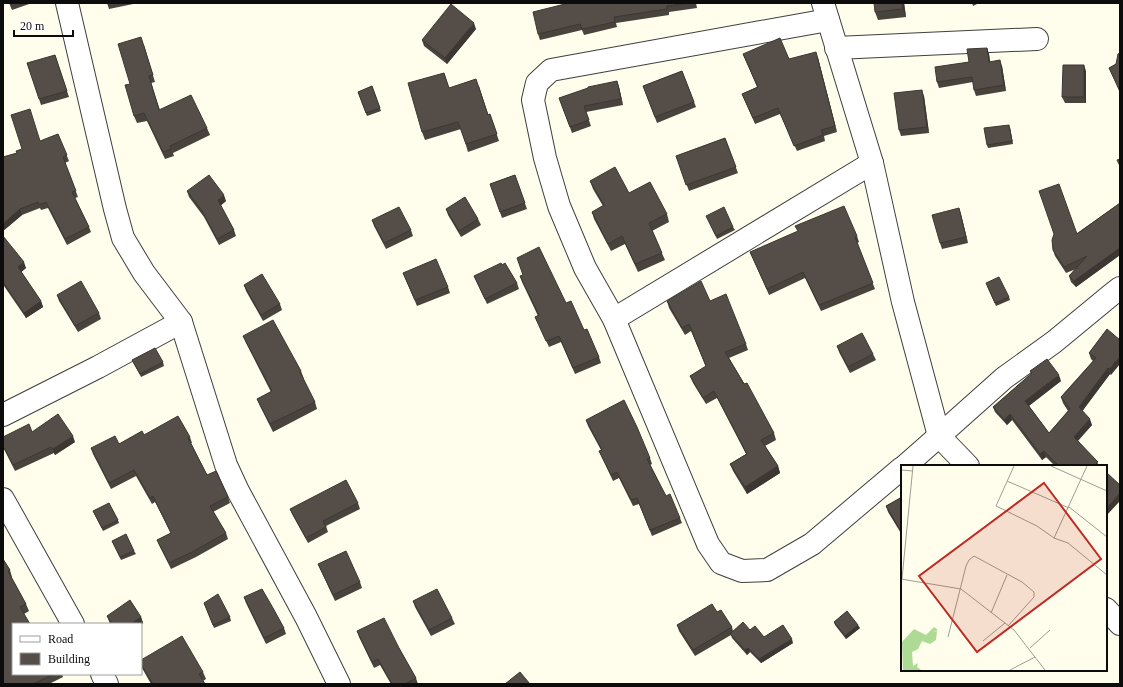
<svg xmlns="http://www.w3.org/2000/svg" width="1123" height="687" viewBox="0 0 1123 687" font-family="Georgia,serif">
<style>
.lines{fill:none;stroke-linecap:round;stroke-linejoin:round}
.minor-casing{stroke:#3f3f3f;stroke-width:24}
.minor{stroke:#fff;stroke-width:22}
.wall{fill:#49433e}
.shaded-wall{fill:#3c3732}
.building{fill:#554e48;stroke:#3c3732}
.inset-road{fill:none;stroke:#9e9d92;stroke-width:1}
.view{fill:#bd2c23;fill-opacity:0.15;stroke:#bd2c23;stroke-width:2}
.inset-edge{fill:none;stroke:#0c0c0c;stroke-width:2}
</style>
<rect width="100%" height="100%" fill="#fffdeb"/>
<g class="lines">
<g class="minor-casing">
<g id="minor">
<polyline points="67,3 115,209 123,238 144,273 181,322 226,465 238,491 306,617 339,684"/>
<polyline points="823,3 872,163 903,302 939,436 968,466"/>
<polyline points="828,20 551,70 537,83 533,100 545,158 559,206 585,268 614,319 708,544 721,563 742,571 767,570 812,544 902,468"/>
<polyline points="836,48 1037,39"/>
<polyline points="614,319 872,163"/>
<polyline points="3,415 98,367 181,322"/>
<polyline points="905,466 939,436 1004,378 1054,342 1111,295 1120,288"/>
<polyline points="3,499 73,624"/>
<polyline points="1106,609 1120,624"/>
<polyline points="102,674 107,684"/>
</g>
</g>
<use href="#minor" class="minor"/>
</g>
<g class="wall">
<polygon points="9,3 32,3 12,10"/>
<polygon points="107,3 138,3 109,9"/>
<polygon points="569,3 696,3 697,8 669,12 669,15 616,23 617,27 584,35 582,30 540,40 538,34"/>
<polygon points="904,3 906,17 878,20 875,12"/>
<polygon points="972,3 979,3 973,6"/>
<polygon points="1108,3 1120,3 1109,4"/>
<polygon points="476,29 447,64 424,46 422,40"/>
<polygon points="144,45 155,82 151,83 160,110 207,128 210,135 173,153 174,156 165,159 147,121 137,123 134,116 130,84"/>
<polygon points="987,48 989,54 990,62 1002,66 1006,91 976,96 974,90 973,82 939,88 937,82 969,62"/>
<polygon points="1120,53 1120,93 1109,68 1116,64"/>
<polygon points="743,54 789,59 818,58 837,132 824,136 825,141 797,151 780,114 755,124 742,94 757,87"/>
<polygon points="55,55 69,97 41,105 39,99"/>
<polygon points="682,71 696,107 657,123 643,86"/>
<polygon points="1086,71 1086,103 1065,103 1062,97"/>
<polygon points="444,73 449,88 479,86 488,114 490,114 499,141 468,152 461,129 425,140 422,132"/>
<polygon points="617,81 619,87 623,105 586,112 591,126 572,133 559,98"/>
<polygon points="372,86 381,111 367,116 358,92"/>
<polygon points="924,96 929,133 901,136 899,130"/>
<polygon points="1010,128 1013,144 988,148 987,145"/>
<polygon points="58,134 69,161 65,163 78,197 75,198 89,227 91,232 67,245 48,208 41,210 40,208 22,215 3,231 3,157 17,153 41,141"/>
<polygon points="725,138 738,173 689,191 676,156"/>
<polygon points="515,175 527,209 502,218 490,184"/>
<polygon points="590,181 629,193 667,214 669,222 652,231 665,260 638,272 625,244 611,251 594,219 592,212 603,206 593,189"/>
<polygon points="187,191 226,201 220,206 234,230 236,236 219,245 204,217 189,197"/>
<polygon points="1120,203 1120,255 1076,287 1071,282 1069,276 1076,269 1066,273 1055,256 1053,250"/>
<polygon points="959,208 968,243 942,249 940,243"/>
<polygon points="446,209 478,219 481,225 461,237 448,215"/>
<polygon points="706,216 733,227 735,230 717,239"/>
<polygon points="372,220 411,230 413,236 386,249 374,226"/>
<polygon points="3,236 26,268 21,272 41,301 43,307 26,318 4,286 3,286"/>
<polygon points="857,236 859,242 857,243 875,289 821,311 805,278 769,295 750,252"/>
<polygon points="502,265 517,283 519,289 487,304 474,276"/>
<polygon points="403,273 448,287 450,293 417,306"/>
<polygon points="520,276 566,303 584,330 599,357 601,363 575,374 561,342 549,347 535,317 538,316 522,282"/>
<polygon points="244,285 280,304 282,310 263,321 246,291"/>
<polygon points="987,286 1009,297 1010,300 996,306"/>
<polygon points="57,295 99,313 101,319 78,332 59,301"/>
<polygon points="667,301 710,301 746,344 748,350 729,358 774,433 776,440 765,446 778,466 780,473 747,494 733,471 730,464 746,454 717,398 706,404 693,383 690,376 706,367 691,331 685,335 669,308"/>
<polygon points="1107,329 1111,375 1110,374 1082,411 1092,425 1078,441 1100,466 1055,466 1046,457 1042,460 1012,420 1007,425 995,412 993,407 1031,374 1030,371 1061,381 1029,406 1049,433 1068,411 1063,403 1061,397 1093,361 1091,359 1089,353"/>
<polygon points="243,336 301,371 304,379 303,379 315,402 317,409 273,432 260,406 257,399 271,392 246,343"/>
<polygon points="837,346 873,354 876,360 850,373 839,352"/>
<polygon points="132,360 163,362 164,366 141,377"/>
<polygon points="586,420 650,458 652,464 650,465 666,496 680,518 682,523 652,536 639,504 633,506 619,478 613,481 599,451 601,450 588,426"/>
<polygon points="32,432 75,442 55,455 54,453 15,471 3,447 3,437"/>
<polygon points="144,435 190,437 192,443 191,443 207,475 228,497 230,503 213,512 226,533 228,539 196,557 171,569 159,545 157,540 171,533 155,502 152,504 136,476 111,489 93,454 91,448 119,444"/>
<polygon points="902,497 902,535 888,512 886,506"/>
<polygon points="358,503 360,509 326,526 328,532 308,543 292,514 290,509"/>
<polygon points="93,511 118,520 119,523 103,531"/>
<polygon points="112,541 134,551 136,554 121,560"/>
<polygon points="3,559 10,570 12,577 11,577 26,604 29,611 24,614 13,674 62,674 63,677 49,684 3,684"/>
<polygon points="318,564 360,582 362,588 335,601"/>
<polygon points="244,597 284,628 286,634 266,644 246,603"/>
<polygon points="413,601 452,618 455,624 431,636 415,607"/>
<polygon points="204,603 230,617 231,621 214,628"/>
<polygon points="717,612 732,627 733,631 750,630 764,637 793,643 761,663 750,652 747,655 732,638 731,635 695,656 679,631 677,625"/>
<polygon points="107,616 141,617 143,623 141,625 141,624 110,624"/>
<polygon points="834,622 860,628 846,639 835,625"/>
<polygon points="357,631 399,648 416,678 418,684 391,684 380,665 374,668 359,637"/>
<polygon points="141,660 203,672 206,679 203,681 205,684 151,684 142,668 141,665"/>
</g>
<g class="shaded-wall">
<polygon points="902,3 904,3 906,17 903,9"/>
<polygon points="474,23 476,29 447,64 445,58"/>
<polygon points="987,48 989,54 991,68 989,62"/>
<polygon points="816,52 818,58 837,132 835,126"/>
<polygon points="1000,60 1002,66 1006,91 1004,85"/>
<polygon points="1084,65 1086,71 1086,103 1084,97"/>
<polygon points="617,81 619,87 623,105 621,99"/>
<polygon points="922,90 924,96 929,133 927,127"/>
<polygon points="1009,125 1010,128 1013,144 1012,141"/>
<polygon points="224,195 226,201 220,206 218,200"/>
<polygon points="959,208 961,214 968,243 966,237"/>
<polygon points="20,209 22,215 3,231 3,224"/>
<polygon points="1120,248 1120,255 1076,287 1074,281"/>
<polygon points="24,262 26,268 20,273 18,267"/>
<polygon points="41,301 43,307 26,318 24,313"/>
<polygon points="1120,356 1120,364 1111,375 1109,369"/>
<polygon points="1108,368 1110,374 1081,413 1079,407"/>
<polygon points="1059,375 1061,381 1027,407 1025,401"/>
<polygon points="1010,414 1012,420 1007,425 1004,420"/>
<polygon points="1090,419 1092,425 1076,442 1074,437"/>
<polygon points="73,436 75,442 55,455 53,449"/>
<polygon points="1044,451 1046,457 1042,460 1040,454"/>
<polygon points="778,466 780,473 747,494 745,487"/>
<polygon points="1120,493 1120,501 1106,516 1106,508"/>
<polygon points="141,617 143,623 141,625 141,624 131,624"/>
<polygon points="858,625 860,628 846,639 845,636"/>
<polygon points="792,639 793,643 761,663 759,659"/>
<polygon points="748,648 750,652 747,655 745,650"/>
</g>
<g class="building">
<polygon points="569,3 689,3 667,6 667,9 614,17 615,22 582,29 580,24 538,34 533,12"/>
<polygon points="874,3 902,3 903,9 875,12"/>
<polygon points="451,4 474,23 445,58 422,40"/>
<polygon points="141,37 153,75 149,76 159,110 191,95 207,128 170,146 171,149 163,152 144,113 134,116 125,85 130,84 118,44"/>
<polygon points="780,38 789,59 816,52 835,126 821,130 823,135 794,146 778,108 753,118 742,94 758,87 743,54"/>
<polygon points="987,48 989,62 1000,60 1004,85 974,90 972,77 937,82 935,67 969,62 967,49"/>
<polygon points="1120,53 1120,91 1109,68 1116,64 1118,54"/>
<polygon points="55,55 67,91 39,99 27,63"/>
<polygon points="1063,65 1084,65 1084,97 1062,97"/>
<polygon points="682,71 694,102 655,117 643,86"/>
<polygon points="444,73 449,88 476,79 488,115 490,114 497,134 466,144 458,122 422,132 408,83"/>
<polygon points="617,81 621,99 584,106 589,120 570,127 559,98 588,88 588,87"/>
<polygon points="372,86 380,108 366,113 358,92"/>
<polygon points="922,90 927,127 899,130 894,93"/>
<polygon points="30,109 40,141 58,134 67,155 63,157 76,191 72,192 89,227 65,239 46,202 39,205 38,202 20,209 3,224 3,157 17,153 16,151 22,149 11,115"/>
<polygon points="1009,125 1012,141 987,145 984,128"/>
<polygon points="725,138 736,167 686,185 676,156"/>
<polygon points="1120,159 1120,166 1117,160"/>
<polygon points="615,167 629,193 650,182 667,214 649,223 662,253 635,264 622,236 608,244 592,212 604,205 590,181"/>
<polygon points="209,175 224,195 218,200 234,230 217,239 202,211 187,191"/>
<polygon points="515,175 525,203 500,212 490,184"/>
<polygon points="1059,184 1077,234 1120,203 1120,248 1074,281 1069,276 1087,256 1064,267 1053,250 1052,240 1054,234 1039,191"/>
<polygon points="465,197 478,219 459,231 446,209"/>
<polygon points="844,206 857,236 855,237 873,283 819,305 803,272 767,289 750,252 798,231 795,226"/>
<polygon points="399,207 411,230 384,243 372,220"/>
<polygon points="724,207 733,227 716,236 706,216"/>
<polygon points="959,208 966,237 940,243 932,215"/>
<polygon points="3,236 24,262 18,267 41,301 24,313 3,282"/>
<polygon points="539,247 566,303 571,301 584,330 587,329 599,357 573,368 559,336 546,341 535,317 539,315 520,276 523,275 517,258"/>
<polygon points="436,259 448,287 415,300 403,273"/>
<polygon points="501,263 502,265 505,263 517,283 485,299 474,276"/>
<polygon points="262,274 280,304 261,315 244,285"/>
<polygon points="999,277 1009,297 995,303 986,283"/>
<polygon points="81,281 99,313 75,326 57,295"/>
<polygon points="701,281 710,301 726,294 746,344 725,352 744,384 747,383 774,433 761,440 778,466 745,487 730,464 747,454 714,391 703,398 690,376 706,366 689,324 682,328 667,301"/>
<polygon points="273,320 301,371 300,372 315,402 270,424 257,399 272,391 243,336"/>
<polygon points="1107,329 1120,340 1120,356 1109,369 1108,368 1079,407 1090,419 1074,437 1098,462 1096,463 1099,466 1059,466 1044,451 1040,454 1010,414 1004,420 993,407 1032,373 1030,371 1047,359 1059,375 1025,401 1049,433 1070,409 1061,397 1096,358 1089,353"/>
<polygon points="862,333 873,354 848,367 837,346"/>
<polygon points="155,348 163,362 140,374 132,360"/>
<polygon points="624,400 637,427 650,458 647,459 666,496 670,494 680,518 650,530 637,498 631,500 617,472 611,475 599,451 602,450 586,420"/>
<polygon points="58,414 73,436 53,449 51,447 13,465 3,446 3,437 29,424 32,432"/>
<polygon points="178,416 190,437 188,438 207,475 216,471 228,497 210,506 226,533 194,551 169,563 157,540 171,533 153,496 150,498 134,470 109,483 91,448 115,436 119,444 142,431 144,435"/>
<polygon points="1106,472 1120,485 1120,493 1106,508"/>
<polygon points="346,480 358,503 323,521 326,527 306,538 290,509"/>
<polygon points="902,497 902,533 886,506"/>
<polygon points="109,503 118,520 102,528 93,511"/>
<polygon points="126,534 134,551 120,557 112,541"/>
<polygon points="346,551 360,582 333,595 318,564"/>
<polygon points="3,559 10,570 8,571 26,604 20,607 30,624 13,624 13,674 54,674 33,684 3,684"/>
<polygon points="262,589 273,608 284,628 264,638 244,597"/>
<polygon points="437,589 452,618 429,630 413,601"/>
<polygon points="218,594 230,617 213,625 204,603"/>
<polygon points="130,600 141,617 131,624 112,624 107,616"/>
<polygon points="712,604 717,612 721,610 732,627 693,650 677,625"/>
<polygon points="847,611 858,625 845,636 834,622"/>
<polygon points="384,618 399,648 416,678 405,684 392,684 378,659 372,662 357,631"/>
<polygon points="743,622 750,630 755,626 764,637 783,625 792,639 759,659 748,648 745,650 730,634"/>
<polygon points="182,636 203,672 199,674 205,684 153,684 141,664 141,660"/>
<polygon points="520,672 530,684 505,684"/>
</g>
<g transform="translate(901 465)">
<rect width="206" height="206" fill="#fffdeb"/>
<path d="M33,162l4,3 -5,2 4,-1 -1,9 -6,4 -8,-3 -4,8 -6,3 1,14 5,-3 -1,4 4,3h-18l-1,-28 12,-13 12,6z" fill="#adda94"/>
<path class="inset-road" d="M113,1l-18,40 41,20 17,12 14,5 39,32M150,1l56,25M0,5l12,1M106,16l62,27M168,42l38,30M153,73l33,-72M0,114l60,10 53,41 31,40M1,114l11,-113M90,148l16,-38M47,172l18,-71 3,-6 5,-4 48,26 12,10v5l-26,29M82,176l22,-18M129,183l20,-18M109,205l25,-13"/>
<path class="view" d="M143,18l57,76 -124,93 -58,-76z"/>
<rect width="206" height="206" class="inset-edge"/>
</g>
<rect width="1123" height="687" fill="none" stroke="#0c0c0c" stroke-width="8"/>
<rect x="12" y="623" width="130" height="52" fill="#ffffff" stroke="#9e9e9e"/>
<rect x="20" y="636" width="20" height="6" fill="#ffffff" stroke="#9e9e9e"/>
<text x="48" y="643" font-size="12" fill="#0c0c0c">Road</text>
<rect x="20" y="653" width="20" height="12" fill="#554e48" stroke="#9e9e9e"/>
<text x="48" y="663" font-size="12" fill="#0c0c0c">Building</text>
<path d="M14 30v6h59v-6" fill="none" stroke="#0c0c0c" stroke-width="2"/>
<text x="20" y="30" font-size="12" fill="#0c0c0c" stroke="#ffffff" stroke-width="3" paint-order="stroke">20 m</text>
</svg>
